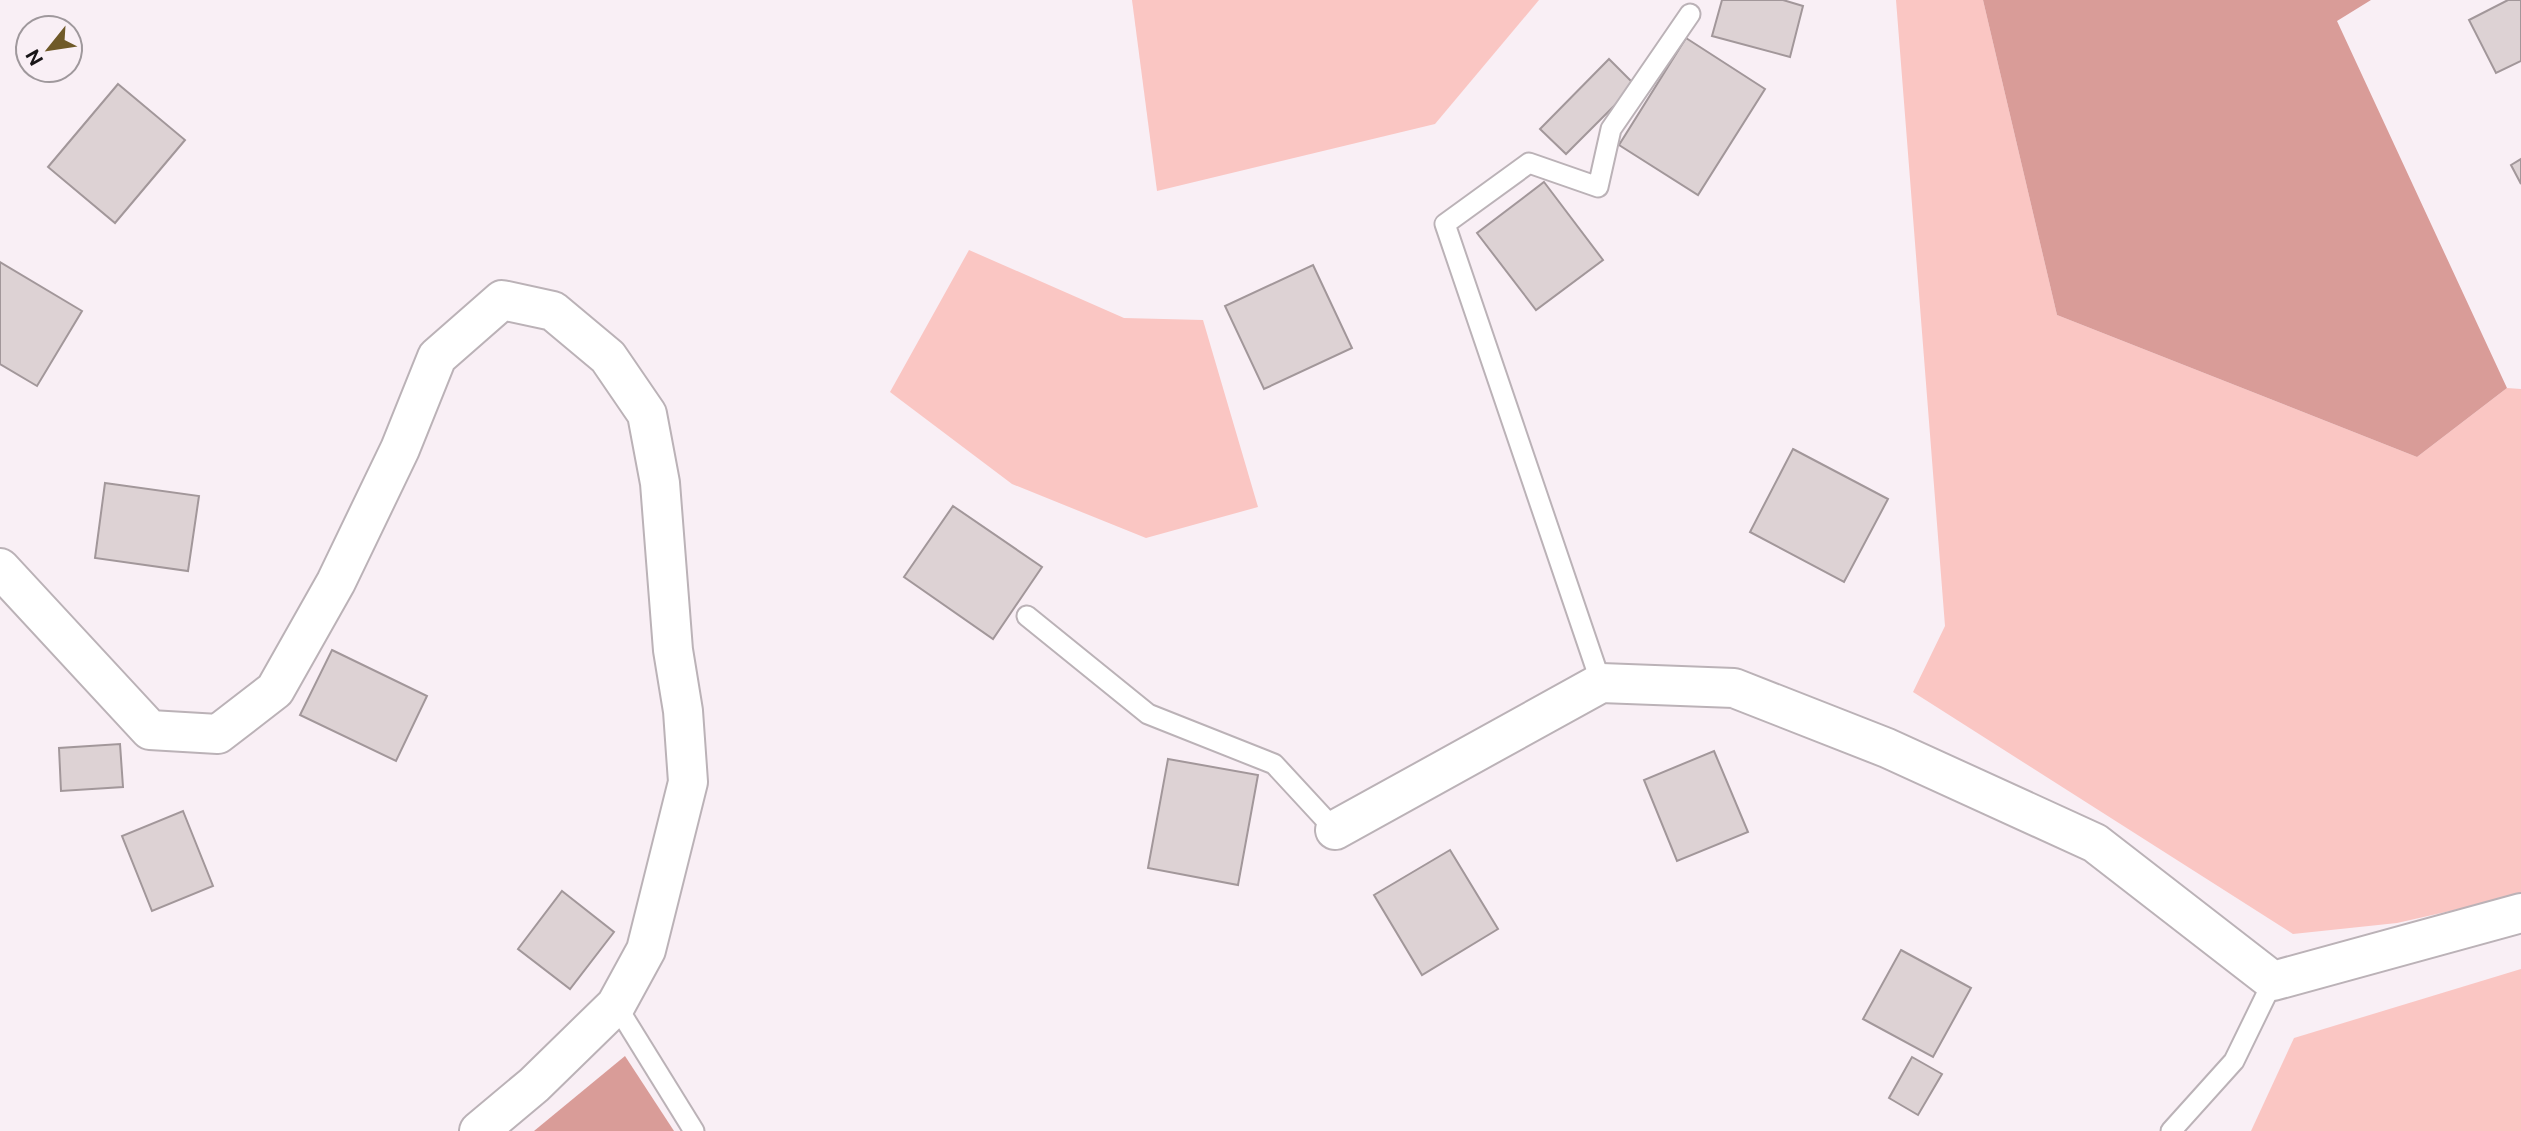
<svg xmlns="http://www.w3.org/2000/svg" width="2521" height="1131" viewBox="0 0 2521 1131" font-family="'Public Sans',sans-serif">
<style>
.green{fill:#fac6c3}
.forest{fill:#d99c98}
.building{fill:#ddd2d4;stroke:#a2979a;stroke-width:2}
.lines{fill:none;stroke-linecap:round;stroke-linejoin:round}
.lane-casing{stroke:#bbb2b7;stroke-width:23}
.street-casing{stroke:#bbb2b7;stroke-width:42}
.lane{stroke:#fff;stroke-width:19}
.street{stroke:#fff;stroke-width:38}
</style>
<rect width="100%" height="100%" fill="#f9eff5"/>
<g class="green">
<polygon points="1132,0 1539,0 1435,124 1157,191"/>
<polygon points="1896,0 1983,0 2057,315 2417,457 2507,388 2521,389 2521,895 2397,923 2293,934 1913,692 1945,626"/>
<polygon points="969,250 1124,318 1203,320 1258,507 1146,538 1012,484 890,392"/>
<polygon points="2521,969 2521,1131 2251,1131 2294,1038"/>
</g>
<g class="forest">
<polygon points="1983,0 2371,0 2337,21 2507,388 2417,457 2057,315"/>
<polygon points="625,1056 674,1131 534,1131"/>
</g>
<g class="building">
<polygon points="1722,0 1783,0 1803,6 1790,57 1712,36"/>
<polygon points="2508,0 2521,0 2521,61 2496,73 2469,20"/>
<polygon points="1686,38 1765,89 1698,195 1619,145"/>
<polygon points="1609,59 1635,85 1566,154 1540,129"/>
<polygon points="118,84 185,140 115,223 48,167"/>
<polygon points="2521,159 2521,184 2511,165"/>
<polygon points="1544,182 1603,260 1536,310 1477,233"/>
<polygon points="0,262 82,311 37,386 0,364"/>
<polygon points="1313,265 1352,348 1264,389 1225,306"/>
<polygon points="1793,449 1888,499 1844,582 1750,532"/>
<polygon points="105,483 199,496 188,571 95,558"/>
<polygon points="953,506 1042,567 993,639 904,577"/>
<polygon points="332,650 427,696 396,761 300,715"/>
<polygon points="120,744 123,787 61,791 59,748"/>
<polygon points="1714,751 1748,832 1677,861 1644,780"/>
<polygon points="1168,759 1258,775 1238,885 1148,868"/>
<polygon points="183,811 213,886 152,911 122,836"/>
<polygon points="1450,850 1498,929 1422,975 1374,895"/>
<polygon points="562,891 614,932 570,989 518,949"/>
<polygon points="1901,950 1971,988 1933,1057 1863,1019"/>
<polygon points="1912,1057 1942,1074 1918,1115 1889,1098"/>
</g>
<g class="lines">
<g class="lane-casing">
<g id="lane">
<polyline points="1027,616 1148,714 1274,764 1335,830"/>
<polyline points="1601,683 1445,224 1529,163 1598,187 1611,129 1690,14"/>
<polyline points="616,1005 694,1131"/>
<polyline points="2171,1131 2234,1061 2273,981"/>
</g>
</g>
<g class="street-casing">
<g id="street">
<polyline points="0,568 150,730 218,734 275,690 336,582 400,449 437,357 502,300 553,311 608,357 647,414 660,483 673,650 683,711 688,782 646,950 616,1005 534,1085 479,1131"/>
<polyline points="1335,830 1601,683 1734,688 1887,748 2095,843 2273,981 2521,913"/>
</g>
</g>
<use href="#lane" class="lane"/>
<use href="#street" class="street"/>
</g>
<g transform="translate(49 49) rotate(240)"><circle r="33" fill="#f9eff5" stroke="#9f989c" stroke-width="2"/>
<path d="M0-5L12 26L0 18L-12 26Z" fill="#6f5928"/>
<text y="-10" font-size="19" font-weight="bold" text-anchor="middle" fill="#181517">N</text>
</g>
</svg>
